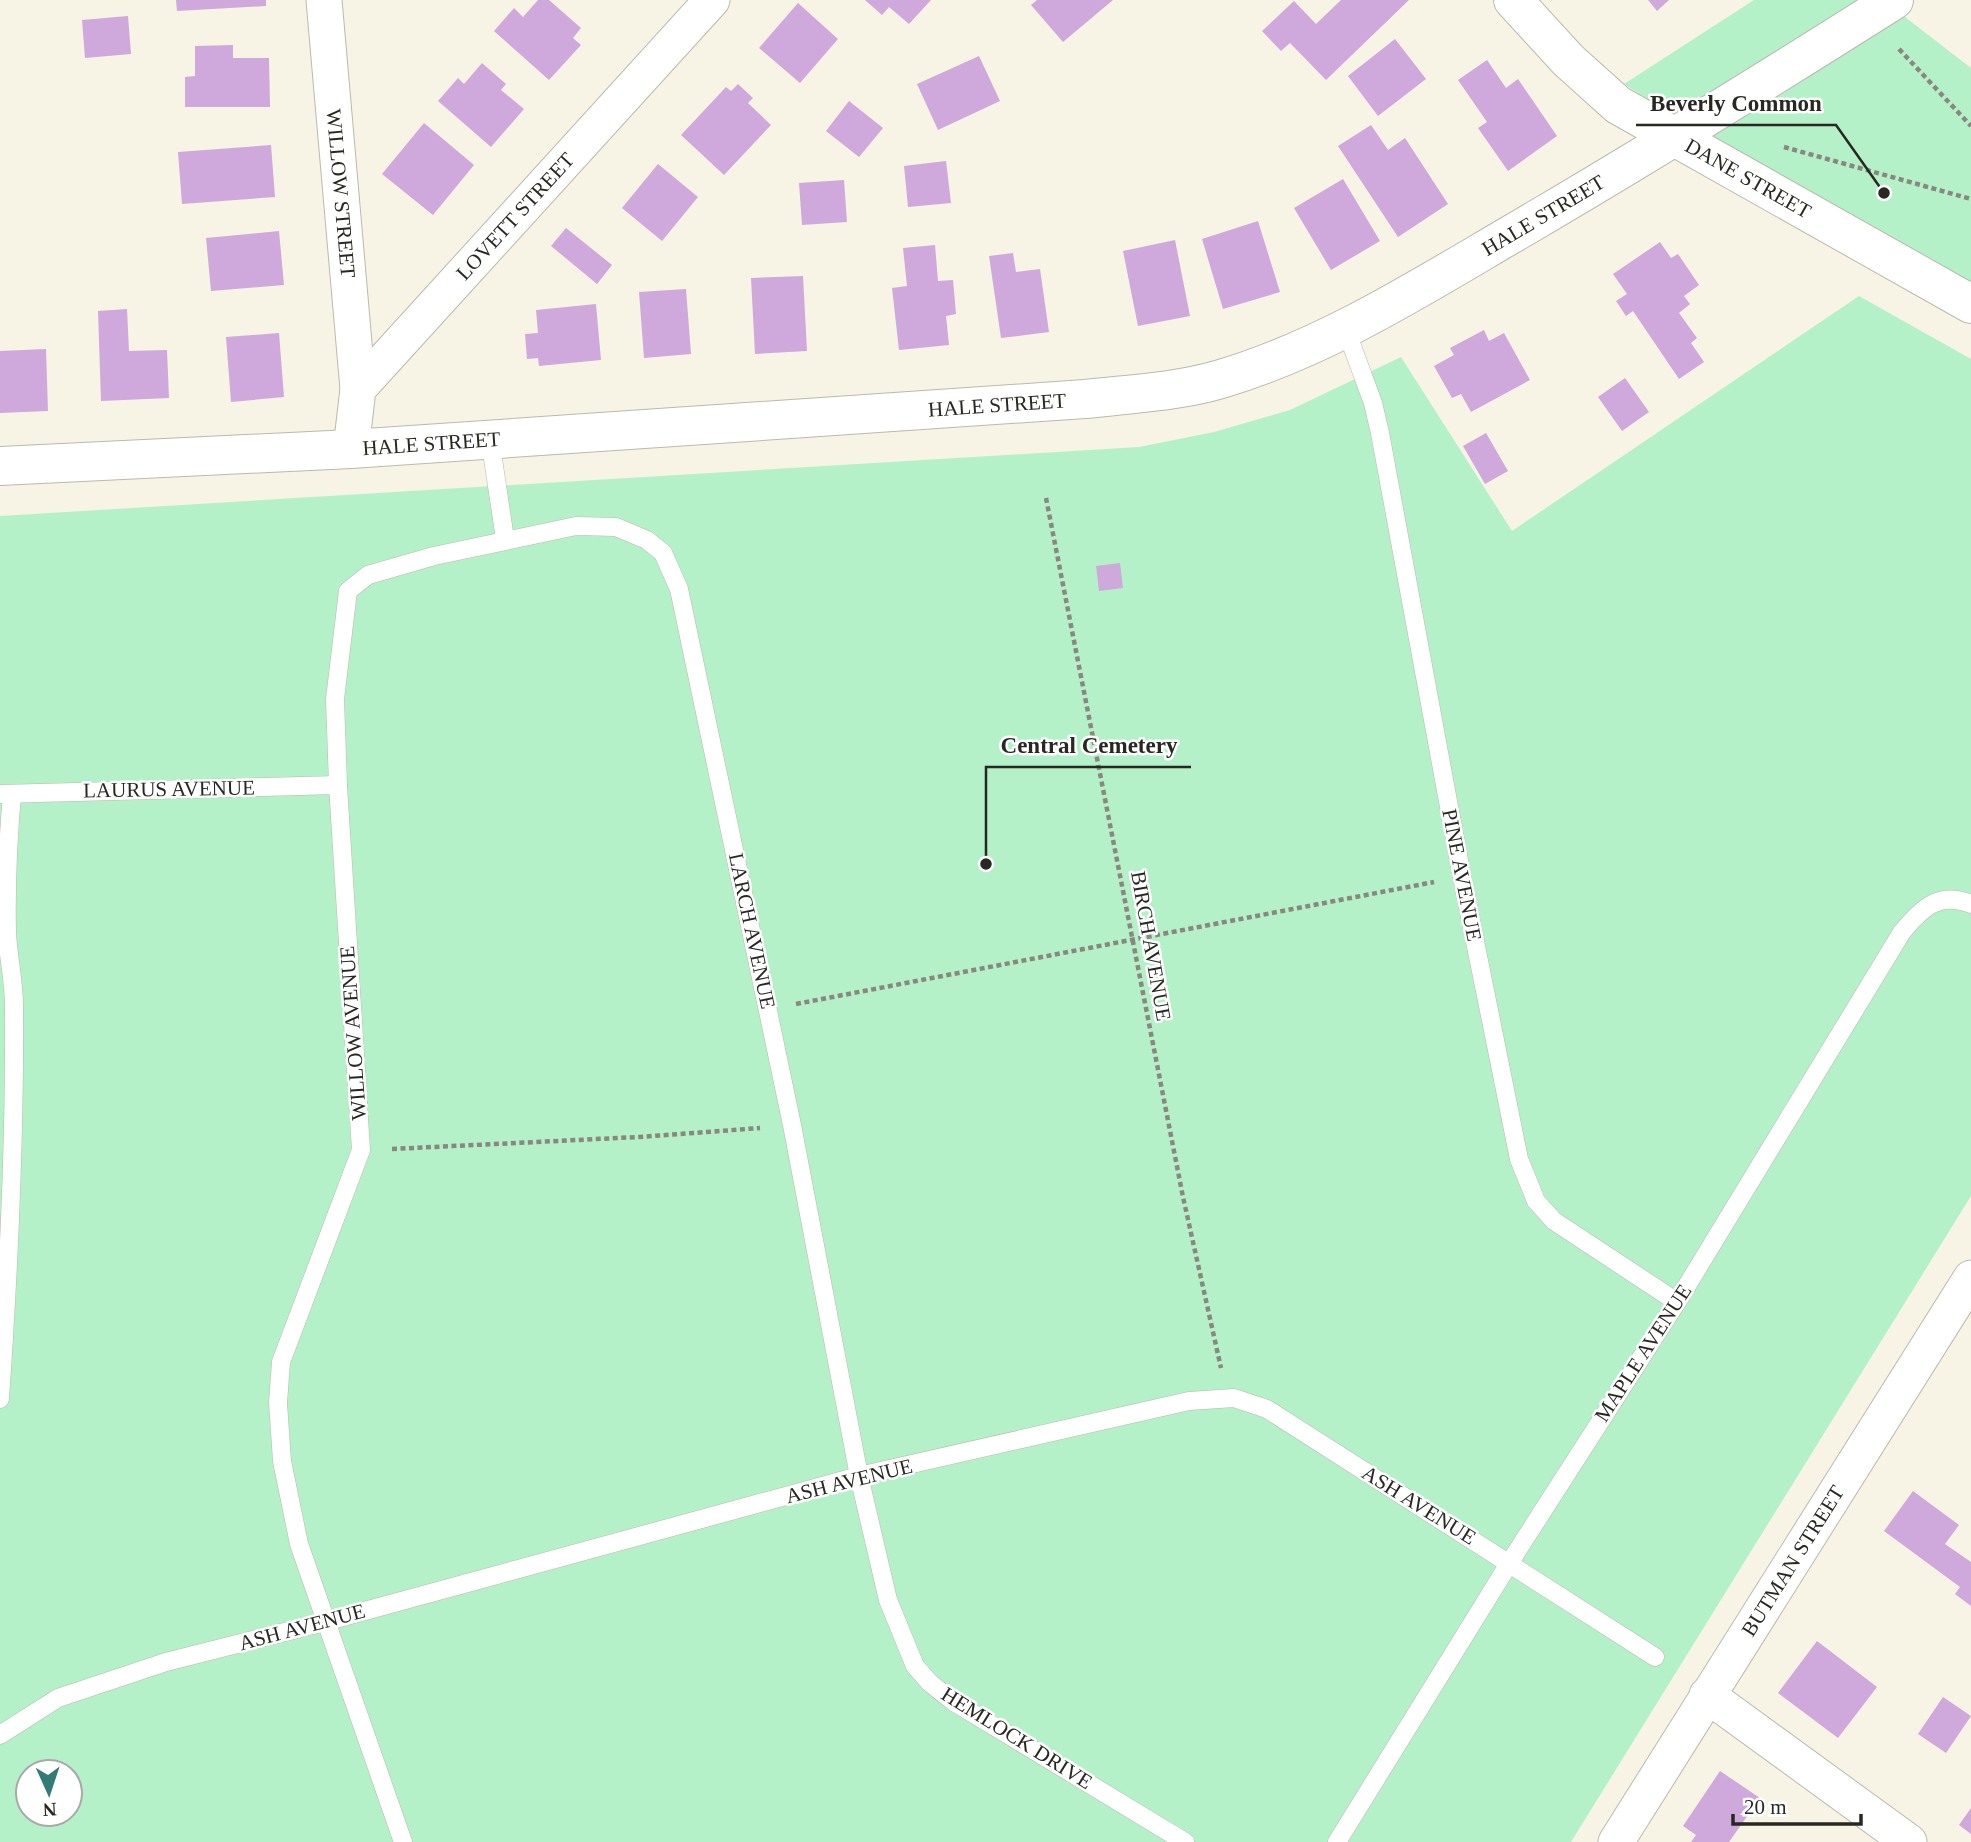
<svg xmlns="http://www.w3.org/2000/svg" width="1971" height="1842" viewBox="0 0 1971 1842" font-family="'Times New Roman',serif">
<style>
.green{fill:#b4f1c9;fill-rule:evenodd}
.building{fill:#cfa8dc}
.lines{fill:none;stroke-linecap:round;stroke-linejoin:round}
.lane-casing{stroke:#bcb9ab;stroke-width:19}
.street-casing{stroke:#bcb9ab;stroke-width:37}
.secondary-casing{stroke:#bcb9ab;stroke-width:40}
.path{stroke:#89877e;stroke-width:4.5;stroke-dasharray:5 3.5;stroke-linecap:butt}
.lane{stroke:#fff;stroke-width:18}
.street{stroke:#fff;stroke-width:35}
.secondary{stroke:#fff;stroke-width:38}
.labels{text-anchor:middle;dominant-baseline:central;stroke-width:5;stroke-linejoin:round;paint-order:stroke}
.street-label{font-size:21px;fill:#282722;stroke:#fff}
.leader{fill:none;stroke:#282722;stroke-width:2.5}
.callout-dot{fill:#282722;stroke:#fff;stroke-width:2.5}
.callout-label{font-size:23px;text-anchor:middle;font-weight:bold;fill:#282722;stroke:#fff;stroke-width:5;stroke-linejoin:round;paint-order:stroke}
</style>
<rect width="100%" height="100%" fill="#f7f4e5"/>
<g class="green">
<polygon points="1754,0 1883,0 1971,68 1971,303 1624,84"/>
<path d="M1859,296l112,63v837l-400,646h-1571v-1326l1139,-69 75,-15 76,-22 111,-53 111,174zM28,1772h42v42h-42z"/>
</g>
<g class="building">
<polygon points="176,0 266,0 266,6 177,11"/>
<polygon points="538,0 549,0 581,28 573,38 581,45 549,80 494,31 514,8 523,17"/>
<polygon points="865,0 931,0 909,24 889,7 882,15"/>
<polygon points="1037,0 1113,0 1063,42 1031,5"/>
<polygon points="1341,0 1409,0 1326,80 1290,43 1281,51 1262,31 1294,1 1316,24"/>
<polygon points="1648,0 1669,0 1657,11"/>
<polygon points="798,3 838,39 800,83 759,48"/>
<polygon points="128,16 131,54 85,58 82,20"/>
<polygon points="1395,39 1426,79 1378,116 1348,76"/>
<polygon points="233,45 233,58 269,58 270,107 185,107 185,77 195,76 195,46"/>
<polygon points="979,56 1000,101 938,130 917,84"/>
<polygon points="1487,60 1506,88 1518,79 1557,136 1508,171 1478,128 1487,122 1458,80"/>
<polygon points="482,63 506,84 501,90 524,109 491,147 438,101 458,78 464,84"/>
<polygon points="738,84 753,98 748,103 771,125 724,175 681,135 726,87 731,91"/>
<polygon points="849,101 883,128 859,157 826,131"/>
<polygon points="424,123 474,165 433,215 382,174"/>
<polygon points="1371,125 1388,150 1405,138 1448,204 1398,237 1338,146"/>
<polygon points="271,145 275,197 182,204 178,152"/>
<polygon points="946,161 951,203 908,207 904,166"/>
<polygon points="658,164 698,197 662,241 622,208"/>
<polygon points="1343,179 1380,241 1331,270 1294,208"/>
<polygon points="844,180 847,222 802,225 799,183"/>
<polygon points="1258,221 1280,292 1223,309 1202,239"/>
<polygon points="566,228 612,265 597,284 551,246"/>
<polygon points="279,231 284,285 211,291 206,238"/>
<polygon points="1175,240 1190,316 1138,326 1123,251"/>
<polygon points="1660,242 1671,258 1678,254 1699,285 1684,296 1690,304 1679,313 1697,338 1691,343 1704,362 1679,379 1633,311 1626,316 1616,301 1627,294 1613,274"/>
<polygon points="935,245 938,281 953,280 956,314 946,316 949,345 899,350 892,288 907,286 903,248"/>
<polygon points="1013,253 1016,272 1040,269 1049,332 1001,338 989,256"/>
<polygon points="803,276 807,351 755,354 751,278"/>
<polygon points="686,289 691,354 644,358 639,292"/>
<polygon points="596,304 601,360 539,366 538,358 527,359 525,334 538,333 536,310"/>
<polygon points="127,309 129,351 167,350 169,398 101,401 98,311"/>
<polygon points="1484,330 1489,341 1504,333 1530,380 1471,412 1461,394 1452,398 1434,366 1454,355 1450,348"/>
<polygon points="279,333 284,397 231,402 226,337"/>
<polygon points="46,349 48,411 0,413 0,351"/>
<polygon points="1625,378 1649,412 1622,431 1598,397"/>
<polygon points="1486,433 1508,471 1485,484 1463,446"/>
<polygon points="1120,563 1123,588 1099,591 1096,566"/>
<polygon points="1913,1491 1959,1525 1945,1544 1971,1562 1971,1606 1955,1594 1960,1587 1884,1531"/>
<polygon points="1817,1641 1877,1687 1838,1738 1778,1693"/>
<polygon points="1943,1697 1971,1716 1946,1753 1918,1734"/>
<polygon points="1720,1771 1760,1798 1729,1842 1691,1842 1696,1835 1683,1826"/>
<polygon points="1971,1808 1971,1834 1959,1825"/>
</g>
<g class="lines">
<g class="lane-casing">
<g id="lane">
<polyline points="1345,327 1373,403 1380,433 1462,877 1519,1159 1536,1201 1554,1221 1677,1302"/>
<polyline points="490,439 505,539"/>
<polyline points="0,794 338,785"/>
<path d="M0,1399c9,-131 15,-262 14,-393 0,-25 -6,-50 -7,-74 -1,-47 1,-92 5,-138"/>
<polyline points="0,1735 58,1698 166,1662 328,1621 859,1476 1189,1401 1234,1398 1267,1409 1655,1657"/>
<polyline points="403,1842 299,1544 282,1461 278,1403 281,1362 361,1150 338,785 335,699 348,591 368,575 434,556 576,526 616,527 647,540 663,553 679,589 792,1125 859,1476 888,1600 915,1666 930,1683 954,1702 1185,1842"/>
<path d="M1337,1842l173,-280 167,-260 225,-370c20,-24 37,-41 69,-28"/>
</g>
</g>
<g class="street-casing">
<g id="street">
<path id="s1" d="M324,0l34,389"/>
<path id="s2" d="M351,449l7,-60 354,-389"/>
<polyline points="1707,1695 1909,1842"/>
<path id="s3" d="M1616,1842l355,-564"/>
</g>
</g>
<g class="secondary-casing">
<g id="secondary">
<path id="s4" d="M1513,0l55,60 50,45 353,199"/>
<path id="s5" d="M0,466l351,-17 734,-50c45,-5 92,-7 136,-20 101,-30 194,-88 284,-141 132,-77 261,-157 389,-238"/>
</g>
</g>
<g class="path">
<polyline points="1899,49 1971,126"/>
<polyline points="1784,147 1971,199"/>
<polyline points="1046,498 1183,1197 1221,1368"/>
<polyline points="796,1004 1434,882"/>
<polyline points="392,1149 639,1137 760,1128"/>
</g>
<use href="#lane" class="lane"/>
<use href="#street" class="street"/>
<use href="#secondary" class="secondary"/>
</g>
<g class="labels">
<g class="street-label">
<text stroke="none"><textPath href="#s4" startOffset="298">DANE STREET</textPath></text>
<text stroke="none"><textPath href="#s1" startOffset="194">WILLOW STREET</textPath></text>
<text stroke="none"><textPath href="#s5" startOffset="1587">HALE STREET</textPath></text>
<text stroke="none"><textPath href="#s2" startOffset="294">LOVETT STREET</textPath></text>
<text stroke="none"><textPath href="#s5" startOffset="999">HALE STREET</textPath></text>
<text stroke="none"><textPath href="#s5" startOffset="432">HALE STREET</textPath></text>
<text transform="translate(169 789) rotate(-1)">LAURUS AVENUE</text>
<text transform="translate(1462 875) rotate(79)">PINE AVENUE</text>
<text transform="translate(752 931) rotate(78)">LARCH AVENUE</text>
<text transform="translate(1151 946) rotate(80)">BIRCH AVENUE</text>
<text transform="translate(353 1033) rotate(-94)">WILLOW AVENUE</text>
<text transform="translate(1643 1353) rotate(-57)">MAPLE AVENUE</text>
<text transform="translate(849 1481) rotate(-14)">ASH AVENUE</text>
<text transform="translate(1419 1505) rotate(32)">ASH AVENUE</text>
<text stroke="none"><textPath href="#s3" startOffset="332">BUTMAN STREET</textPath></text>
<text transform="translate(302 1627) rotate(-15)">ASH AVENUE</text>
<text transform="translate(1017 1738) rotate(32)">HEMLOCK DRIVE</text>
</g>
</g>
<path class="leader" d="M1884 193L1836 125H1636M986 864L986 767H1191"/>
<g class="callout-dot">
<circle cx="1884" cy="193" r="7"/>
<circle cx="986" cy="864" r="7"/>
</g>
<g class="callout-label">
<text x="1736" y="111">Beverly Common</text>
<text x="1089" y="753">Central Cemetery</text>
</g>
<g transform="translate(49 1793) rotate(177)"><circle r="33" fill="#ffffff" stroke="#a9a9a7" stroke-width="2"/>
<path d="M0-5L12 26L0 18L-12 26Z" fill="#337b76"/>
<text y="-10" font-size="19" font-weight="bold" text-anchor="middle" fill="#282722">N</text>
</g>
<path d="M1733 1814v10h128v-10" fill="none" stroke="#282722" stroke-width="3.5"/>
<text x="1744" y="1814" font-size="21" fill="#282722" stroke="#ffffff" stroke-width="5" paint-order="stroke">20 m</text>
</svg>
